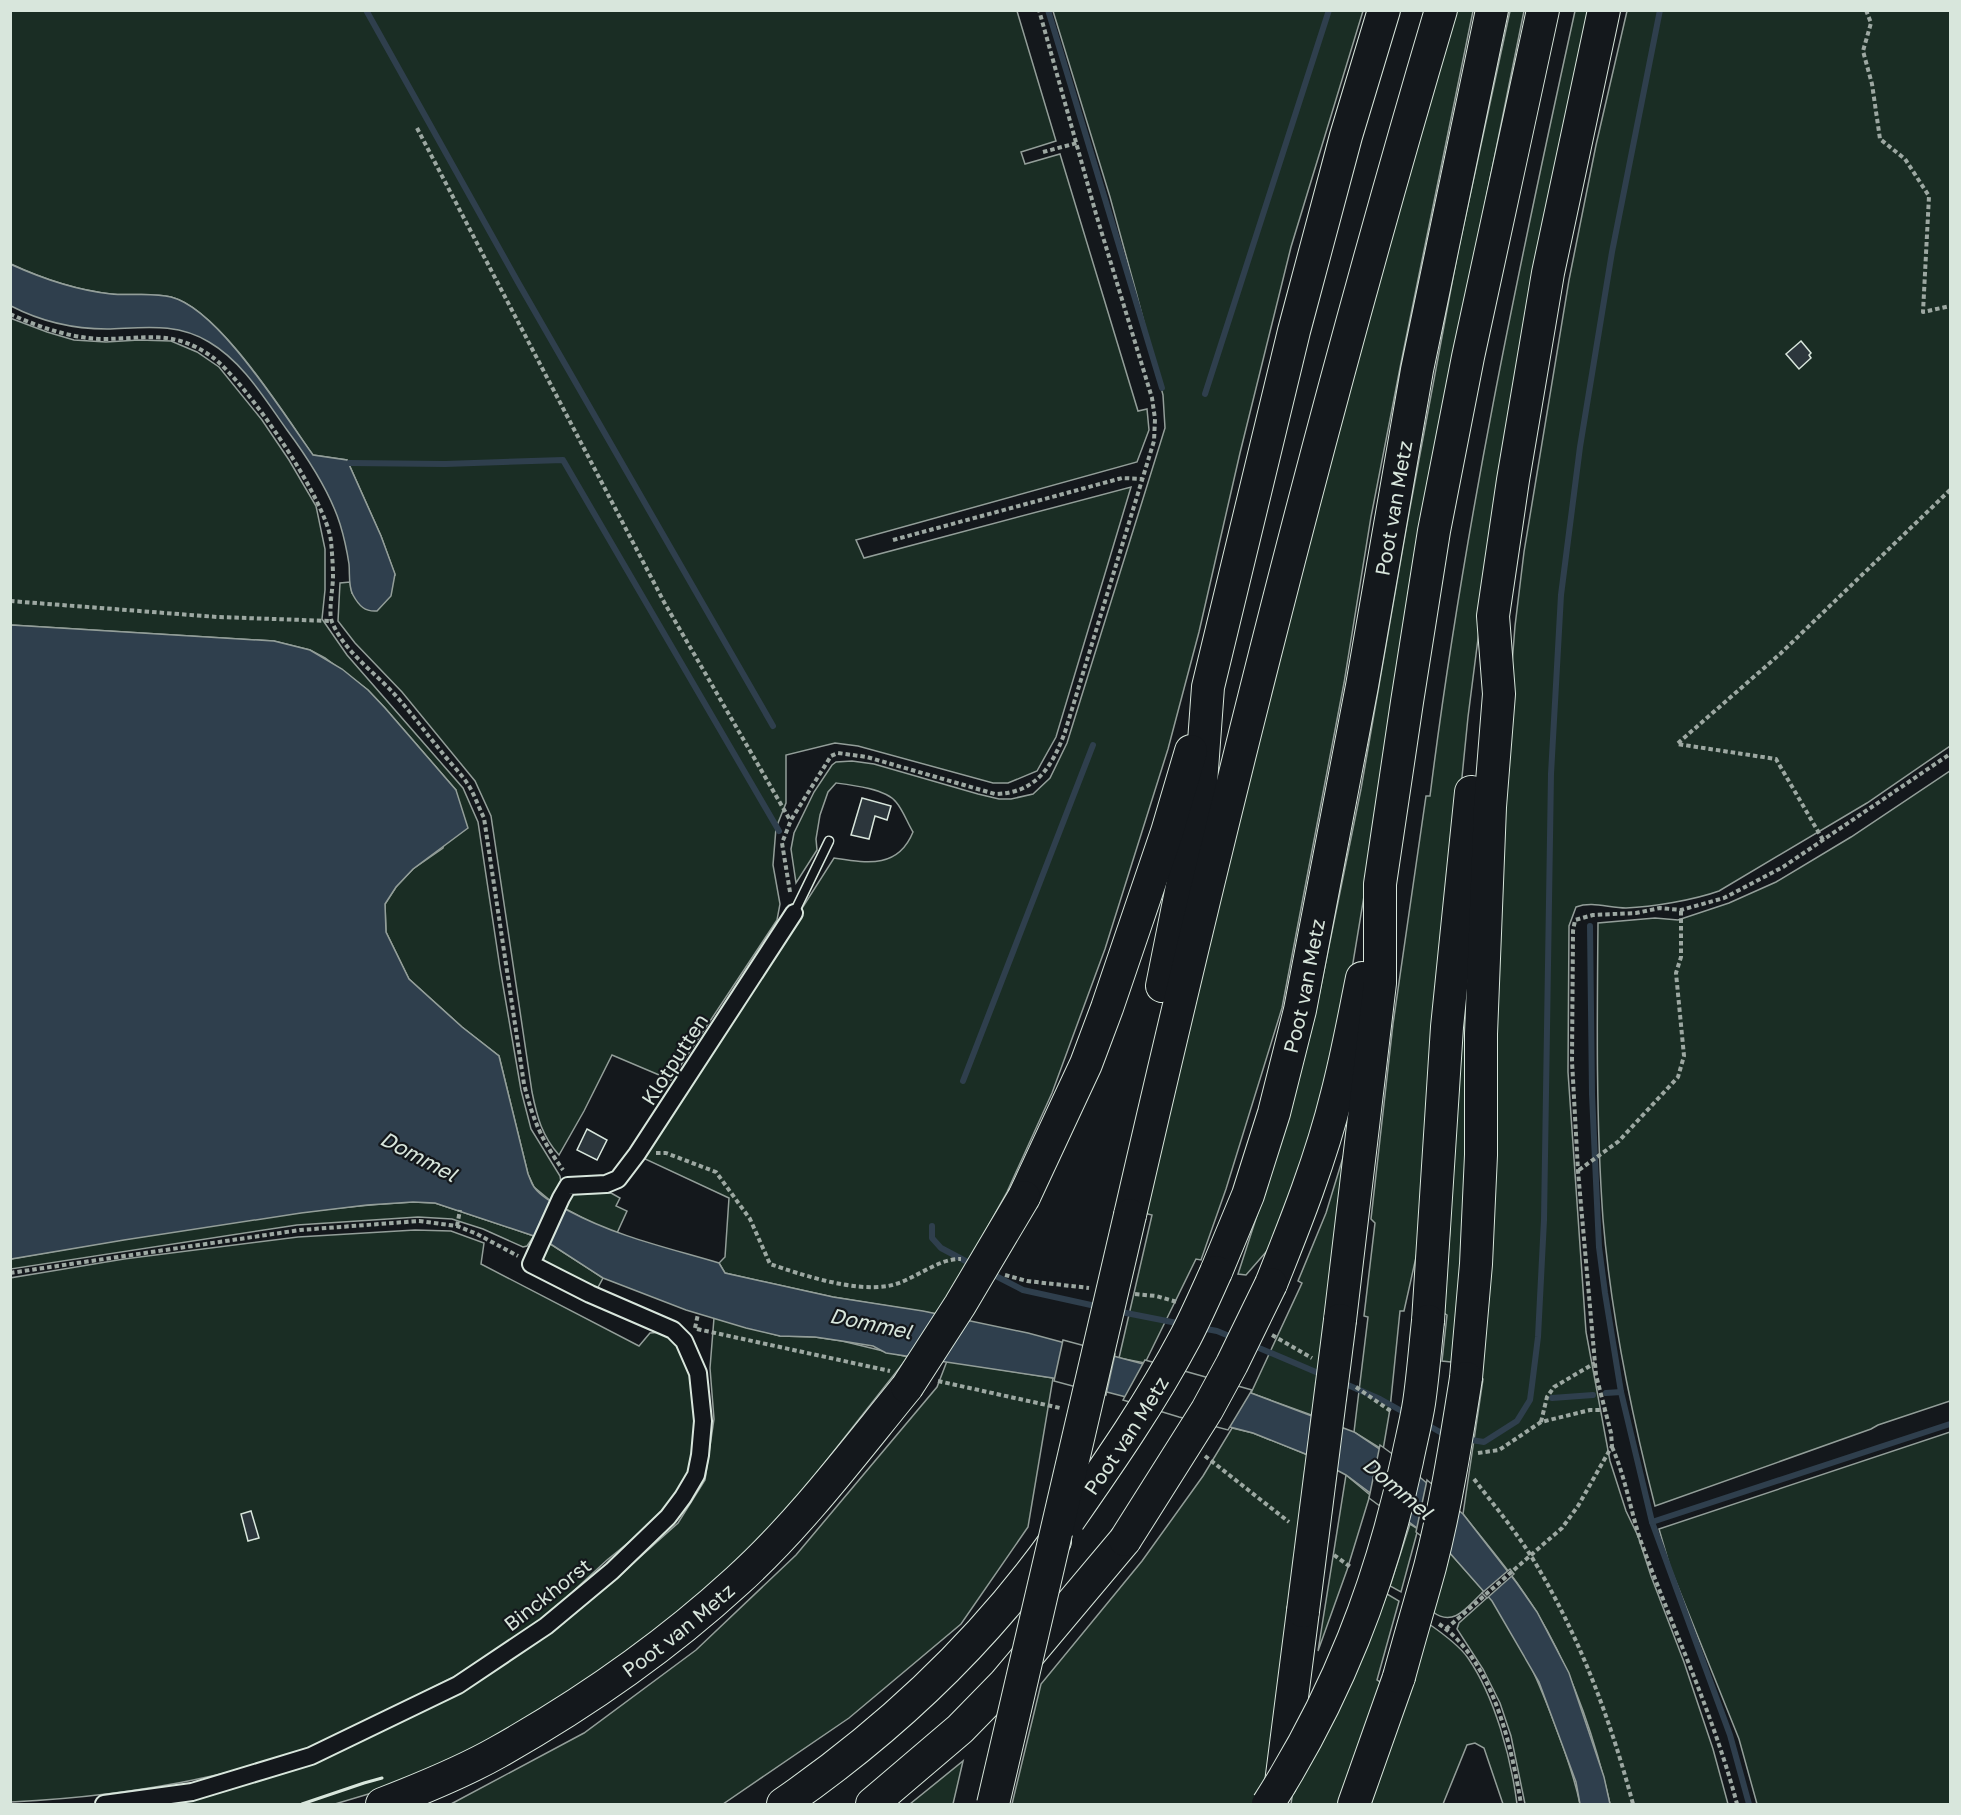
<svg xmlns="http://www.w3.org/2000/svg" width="1961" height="1815" viewBox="0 0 1961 1815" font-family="'Golos Text',sans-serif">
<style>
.green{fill:#1a2d24;stroke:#939e99;stroke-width:1.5}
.water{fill:#2f3f4d;stroke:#939e99;stroke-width:1.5}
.pier{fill:#14181c;stroke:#939e99;stroke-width:1.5}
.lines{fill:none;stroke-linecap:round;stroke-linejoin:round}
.stream{stroke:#2f3f4d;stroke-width:6}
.building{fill:#2c363c;stroke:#d8e6dc;stroke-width:1.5}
.lane-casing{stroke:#d8e6dc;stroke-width:11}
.street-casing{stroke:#d8e6dc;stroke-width:20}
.highway-casing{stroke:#d8e6dc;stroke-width:34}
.path{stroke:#9da8a2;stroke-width:4;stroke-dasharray:4.5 3;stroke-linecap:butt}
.lane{stroke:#14181c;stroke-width:8}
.street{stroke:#14181c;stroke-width:16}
.highway{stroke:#14181c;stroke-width:32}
.highway-bridge-casing{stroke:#d8e6dc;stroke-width:34;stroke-linecap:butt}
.highway-bridge{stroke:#14181c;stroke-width:32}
.wall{stroke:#d8e6dc;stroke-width:3}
.labels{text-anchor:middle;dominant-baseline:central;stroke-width:4.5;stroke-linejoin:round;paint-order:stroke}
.street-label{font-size:20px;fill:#d8e6dc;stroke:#14181c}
.water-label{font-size:21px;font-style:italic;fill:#d8e6dc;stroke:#14181c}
</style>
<rect width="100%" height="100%" fill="#14181c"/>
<g class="green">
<path d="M11,11h1006l39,130 -35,11 4,12 35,-10 78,257 9,-2 2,21 -12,32 -281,78 8,18 267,-71 -75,250 -19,34 -29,12h-15l-135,-37 -23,-3 -49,12v48l-10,25 -3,37 7,39 -3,16 -106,160 -59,-25 -28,56 -25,44c-17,-19 -22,-38 -27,-63l-41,-276 -16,-35 -73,-89 -47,-49 -17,-22 2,-38 10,-1 2,11 43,-18 -14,-39 -34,-76 -34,-5c-29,-41 -94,-146 -142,-158 -19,-5 -41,-1 -60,-3 -36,-4 -68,-15 -100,-30z"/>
<path d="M1053,11h310l-72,236 -51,206 -41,179 -31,117 -63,200 -53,144 -45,99 -55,99 -15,23 -104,-17 -108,-24 -6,-10 6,-6 4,-59 -86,-40 191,-300c33,5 64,11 79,-26 -6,-10 -10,-22 -17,-30 -10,-13 -44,-17 -60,-19l-8,9 -8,23 -4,24 1,11 -21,33 -5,-34 3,-16 20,-41 18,-27 4,-3 16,-1 22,3 104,30 21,5h12l22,-5 17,-16 17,-35 98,-315 -2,-33 -27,-103 -26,-95z"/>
<polygon points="1454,11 1473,11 1401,363 1371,517 1344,683 1282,1008 1226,1189 1201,1260 1196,1259 1145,1363 1119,1358 1152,1215 1144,1213 1318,496"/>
<polygon points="1510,11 1524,11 1450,377 1343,1023 1279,1237 1246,1275 1238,1274 1289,1117 1315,1015 1361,789 1407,524 1458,251"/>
<path d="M1575,11h18l-103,534 -22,172 -31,310 -14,199 -19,85h-4l-10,98 -7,41 -29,-18 14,-115 -4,-1 11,-93 -4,-4 22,-195 33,-228h4c33,-264 88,-526 145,-785z"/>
<path d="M1627,11h323v735l-83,57 -148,88c-25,9 -67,16 -93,17 -17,0 -34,-7 -50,-1l-7,19 -1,146 18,260 24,129 16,50 12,25 13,40 33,86 29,87 15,55h-118c-15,-66 -38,-133 -73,-191 -21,-35 -49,-67 -74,-99l20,-135 -4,-1 23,-587 13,-165 9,-74 45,-272 27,-135z"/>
<polygon points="10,318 47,332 74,340 106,342 139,340 171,341 197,352 219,367 262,420 289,460 316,506 325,549 325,590 322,619 347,655 463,788 478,822 500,968 521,1090 531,1129 560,1176 561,1183 552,1202 534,1187 528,1174 499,1056 462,1027 409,979 386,932 385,904 396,887 413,869 443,848 456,790 385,708 368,690 325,658 310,650 274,641 11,625"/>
<path d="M1950,771v630l-72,24 -7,4 -216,77c-24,-94 -44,-190 -52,-287 -7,-98 -6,-197 -5,-296l57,-5 23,2 51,-17 47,-21 75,-45z"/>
<polygon points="1471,892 1461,1345 1451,1362 1442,1361 1447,1315 1444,1313 1450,1227 1452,1143"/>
<polygon points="1356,1115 1314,1416 1251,1393 1302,1283 1298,1281 1326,1213"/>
<polygon points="611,1193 620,1198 616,1206 627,1211 617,1233 598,1226 562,1207 570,1195 574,1194"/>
<path d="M413,1202l22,1 99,33 -7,10 -4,1 -40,-18 -31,-10 -34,-2 -121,8 -286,44v-10c133,-23 267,-49 402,-57z"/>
<path d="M415,1230l36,1 33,12 -3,21 158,82 11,-13 13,-1 16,15 12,27 5,51 -6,49 -30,43 -53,43 -65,60 -88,57 -144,71c-96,34 -197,49 -299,54l-1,-524 114,-19 174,-22z"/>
<polygon points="549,1243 603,1278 596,1291 546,1265 543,1258"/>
<polygon points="714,1318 780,1336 815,1337 842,1341 908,1357 808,1484 764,1534 681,1615 573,1693 446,1765 412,1781 335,1804 155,1804 194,1799 462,1691 619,1576 678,1523 705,1480 714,1419 710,1368"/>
<polygon points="947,1361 1053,1378 1028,1527 961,1624 849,1718 723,1804 451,1804 584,1733 696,1650 796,1555 937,1387"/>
<polygon points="1232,1428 1253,1433 1308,1455 1264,1804 1012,1804 1041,1684 1142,1561 1203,1476"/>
<polygon points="1950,1432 1950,1804 1757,1804 1739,1739 1670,1567 1659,1529"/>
<polygon points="1346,1475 1370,1495 1347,1570 1318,1651"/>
<polygon points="1410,1524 1418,1529 1401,1592 1390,1586"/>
<path d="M1448,1551l36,40c-16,15 -30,37 -51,21z"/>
<polygon points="1387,1594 1399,1601 1377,1680 1382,1683 1347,1804 1291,1804 1293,1791 1357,1670"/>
<path d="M1489,1596c31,39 52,91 69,137 9,24 17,47 22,71h-55l-14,-68 -11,-33 -17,-34 -26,-40 2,-6z"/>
<path d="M1429,1624c13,9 30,21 39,34 27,39 43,100 49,146h-14l-19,-56 -9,-5 -8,2 -24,59h-82z"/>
<polygon points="963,1761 953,1804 910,1804"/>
</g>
<g class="water">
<path d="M10,264c33,15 65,26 101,30 19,2 41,-2 60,3 48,12 112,117 142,158l34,5 34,76 14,38 -4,22 -14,15c-12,1 -18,-5 -24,-16 -5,-9 -3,-21 -4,-31 -2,-13 -5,-27 -9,-40 -10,-32 -33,-67 -53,-94 -23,-32 -44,-68 -78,-88 -33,-20 -66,-14 -102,-13 -33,0 -67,-8 -96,-23z"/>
<path d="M11,625l263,16 36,9 32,19 26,21 17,18 71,82 12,38 -55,41 -17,18 -11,17 1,28 23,47 53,48 37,29 29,118c2,4 3,9 6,13 8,11 22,17 33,23 51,27 98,37 152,53l6,10 108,24 90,14 105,22 223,60 103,39 61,41 48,41 53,68 21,30 32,61 35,104 6,27h-30l-4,-22 -37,-100 -47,-81 -43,-49 -103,-77 -38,-20 -55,-22 -73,-19 -54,-17 -73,-19 -167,-25 -13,-7 -31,-5 -27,-4 -35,-1 -34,-8 -60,-18 -83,-32 -54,-35 -15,-7 -99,-33 -22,-1 -46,3 -66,8 -177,27 -113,19z"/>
</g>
<g class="pier">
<polygon points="1063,1340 1115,1354 1106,1395 1054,1381"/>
<polygon points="1145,1360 1252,1390 1228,1430 1179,1417 1123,1400"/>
<polygon points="1380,1445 1420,1474 1407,1526 1369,1498"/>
<polygon points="1427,1480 1458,1506 1446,1555 1416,1532"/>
<polygon points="1510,1569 1514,1574 1487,1598 1482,1593"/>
</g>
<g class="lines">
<g class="stream">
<polyline points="366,10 519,284 773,726"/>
<polyline points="1048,10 1162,388"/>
<polyline points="1205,394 1329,10"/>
<polyline points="349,463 445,464 563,460 779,831"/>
<polyline points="1590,926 1592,1094 1599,1247 1605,1293 1621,1392 1652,1522 1730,1735 1749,1804"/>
<polyline points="963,1081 1093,745"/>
<polyline points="932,1226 932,1238 941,1248 973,1265"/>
<polyline points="990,1273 1023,1290 1100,1307"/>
<polyline points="1116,1311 1182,1324"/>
<polyline points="1201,1328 1217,1331 1234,1338"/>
<polyline points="1252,1345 1323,1375"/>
<polyline points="1341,1382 1380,1399 1407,1414"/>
<polyline points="1606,1393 1621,1392"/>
<polyline points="1552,1398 1593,1395"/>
<polyline points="1424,1423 1447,1436"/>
<polyline points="1465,1439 1484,1442 1517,1421 1530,1400 1532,1385 1538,1337 1544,1220 1551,774 1561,595 1580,447 1612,252 1660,10"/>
<polyline points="1652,1522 1950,1424"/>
</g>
</g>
<g class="building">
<polygon points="1801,341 1811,353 1809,355 1811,358 1799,369 1786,354"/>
<polygon points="862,798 891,806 887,820 875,816 869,839 851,835"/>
<polygon points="587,1129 607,1140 597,1160 577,1150"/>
<polygon points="251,1511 259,1538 248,1541 241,1514"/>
</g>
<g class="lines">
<g class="lane-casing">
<polyline id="lane" points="794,913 829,841"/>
</g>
<g class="street-casing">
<polyline id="street" points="104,1804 192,1792 311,1756 458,1685 546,1626 612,1571 668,1517 683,1497 696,1475 700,1455 703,1421 698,1373 684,1341 673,1330 590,1294 531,1264 561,1198 568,1186 606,1184 618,1179 637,1154 794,913"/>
</g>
<g class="highway-casing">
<g id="highway">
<polyline points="1162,986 1200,797 1208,687 1294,331 1346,136 1384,10"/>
<polyline points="1024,1197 1086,1064 1107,1008 1167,832 1191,751"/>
<path d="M1130,1215c93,-404 193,-807 311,-1205"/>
<path id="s1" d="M1216,1272l32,-77 26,-82 26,-103 62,-324 55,-316 75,-360"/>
<path d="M1271,1284c25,-62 50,-125 66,-190 10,-38 17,-77 25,-116"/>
<polyline points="1340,1320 1380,983 1380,884 1407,702 1434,531 1468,357 1543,10"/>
<polyline points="1428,1321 1447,1027 1471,792"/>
<polyline points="1466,1378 1476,1264 1481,1155 1481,1034 1490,807 1499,694 1493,616 1513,480 1548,273 1604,10"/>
<polyline points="1281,1783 1303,1611"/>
<path id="s2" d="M382,1804c39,-15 79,-31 116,-52 85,-48 167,-105 239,-171 63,-57 116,-128 170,-194"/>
<path d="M783,1804c104,-72 198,-160 272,-263"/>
<polyline points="872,1804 960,1729 1004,1684 1125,1540"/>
<polyline points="1354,1804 1399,1677"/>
</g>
</g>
<g class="path">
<polyline points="1866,10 1871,23 1863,51 1872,84 1880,139 1905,159 1929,196 1923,312 1950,306"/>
<polyline points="417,128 664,602 790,820"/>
<polyline points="1043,152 1077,143"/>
<path d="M10,314c29,13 60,24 92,25 43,0 70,-10 109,17 35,25 115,143 120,185 1,12 2,24 2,36 0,11 -5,36 -1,45 13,31 44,51 65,75 15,17 29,36 43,53 9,12 21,23 29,36 6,10 10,22 15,32l40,266c9,36 17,55 39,86"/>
<polyline points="893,540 1122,478 1142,479"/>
<polyline points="10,601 217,617 331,621"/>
<polyline points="1823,840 1776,759 1677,744 1780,654 1950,490"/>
<path d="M790,892l-8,-49 9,-23 40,-64 7,-3 29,4 128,37c41,-1 57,-27 70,-62l89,-291 1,-22 -3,-21 -56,-184 -57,-204"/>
<path d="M656,1153h10l50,19 34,47 20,45c32,11 84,28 118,22 24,-4 49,-28 73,-27"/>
<polyline points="1579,1170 1619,1141 1678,1077 1684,1056 1676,973 1681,957 1681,910"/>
<polyline points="457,1226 460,1210"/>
<polyline points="10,1273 300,1230 419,1221 457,1226 477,1234 518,1256"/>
<polyline points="1005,1275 1027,1281 1089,1288"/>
<polyline points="1135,1294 1156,1296 1177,1302"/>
<polyline points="695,1328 698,1314"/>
<polyline points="697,1329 890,1371"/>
<polyline points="1272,1335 1312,1358"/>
<polyline points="938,1381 1060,1408"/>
<polyline points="1356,1387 1392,1412"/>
<polyline points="1541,1422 1547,1397 1554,1387 1595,1363"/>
<path d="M1612,1447c13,29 18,61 28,92 32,88 73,174 97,265"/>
<polyline points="1478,1453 1499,1450 1541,1422 1590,1410 1605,1410"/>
<polyline points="1205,1456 1289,1522"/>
<path d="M1474,1479c19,25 40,50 57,77 47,76 79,162 102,248"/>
<polyline points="1334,1555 1352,1568"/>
<path d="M1439,1624c54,37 72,120 82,180"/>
<polyline points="1446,1629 1562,1528 1578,1506 1612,1446 1611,1433 1596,1375 1578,1171 1572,1061 1573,931 1575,920 1593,915 1636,913 1660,908 1681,910 1724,898 1783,867 1950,754"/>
</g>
<use href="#lane" class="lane"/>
<use href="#street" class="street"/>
<use href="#highway" class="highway"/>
<g class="highway-bridge-casing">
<g id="highway-bridge">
<polyline points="907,1387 960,1305 1024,1197"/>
<path id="s3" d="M1069,1520c41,-59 82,-118 116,-182 11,-21 21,-44 31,-66"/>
<polyline points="1125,1540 1207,1410 1232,1364 1271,1284"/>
<polyline points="1303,1611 1340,1320"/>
<path d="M1399,1677c10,-37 21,-74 31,-110 16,-62 26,-126 36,-189"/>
<polyline points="993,1804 1130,1215"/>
<path d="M1268,1804c69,-108 112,-218 139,-343 4,-20 9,-39 12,-58 4,-27 6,-55 9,-82"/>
</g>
</g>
<use href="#highway-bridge" class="highway-bridge"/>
<polyline class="wall" points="302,1804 364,1783 382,1778"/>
</g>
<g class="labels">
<g class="street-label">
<text stroke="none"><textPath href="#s1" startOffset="786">Poot van Metz</textPath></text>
<text stroke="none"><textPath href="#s1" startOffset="300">Poot van Metz</textPath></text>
<text transform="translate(674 1059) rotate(-57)">Klotputten</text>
<text stroke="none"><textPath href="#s3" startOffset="102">Poot van Metz</textPath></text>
<text transform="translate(547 1594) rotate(-38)">Binckhorst</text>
<text stroke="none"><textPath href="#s2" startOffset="345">Poot van Metz</textPath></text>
</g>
<g class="water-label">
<text transform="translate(419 1156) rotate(28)">Dommel</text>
<text transform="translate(871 1323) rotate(12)">Dommel</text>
<text transform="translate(1398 1488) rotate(40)">Dommel</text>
</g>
</g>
<rect width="1961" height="1815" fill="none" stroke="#d8e6dc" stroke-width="24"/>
</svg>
